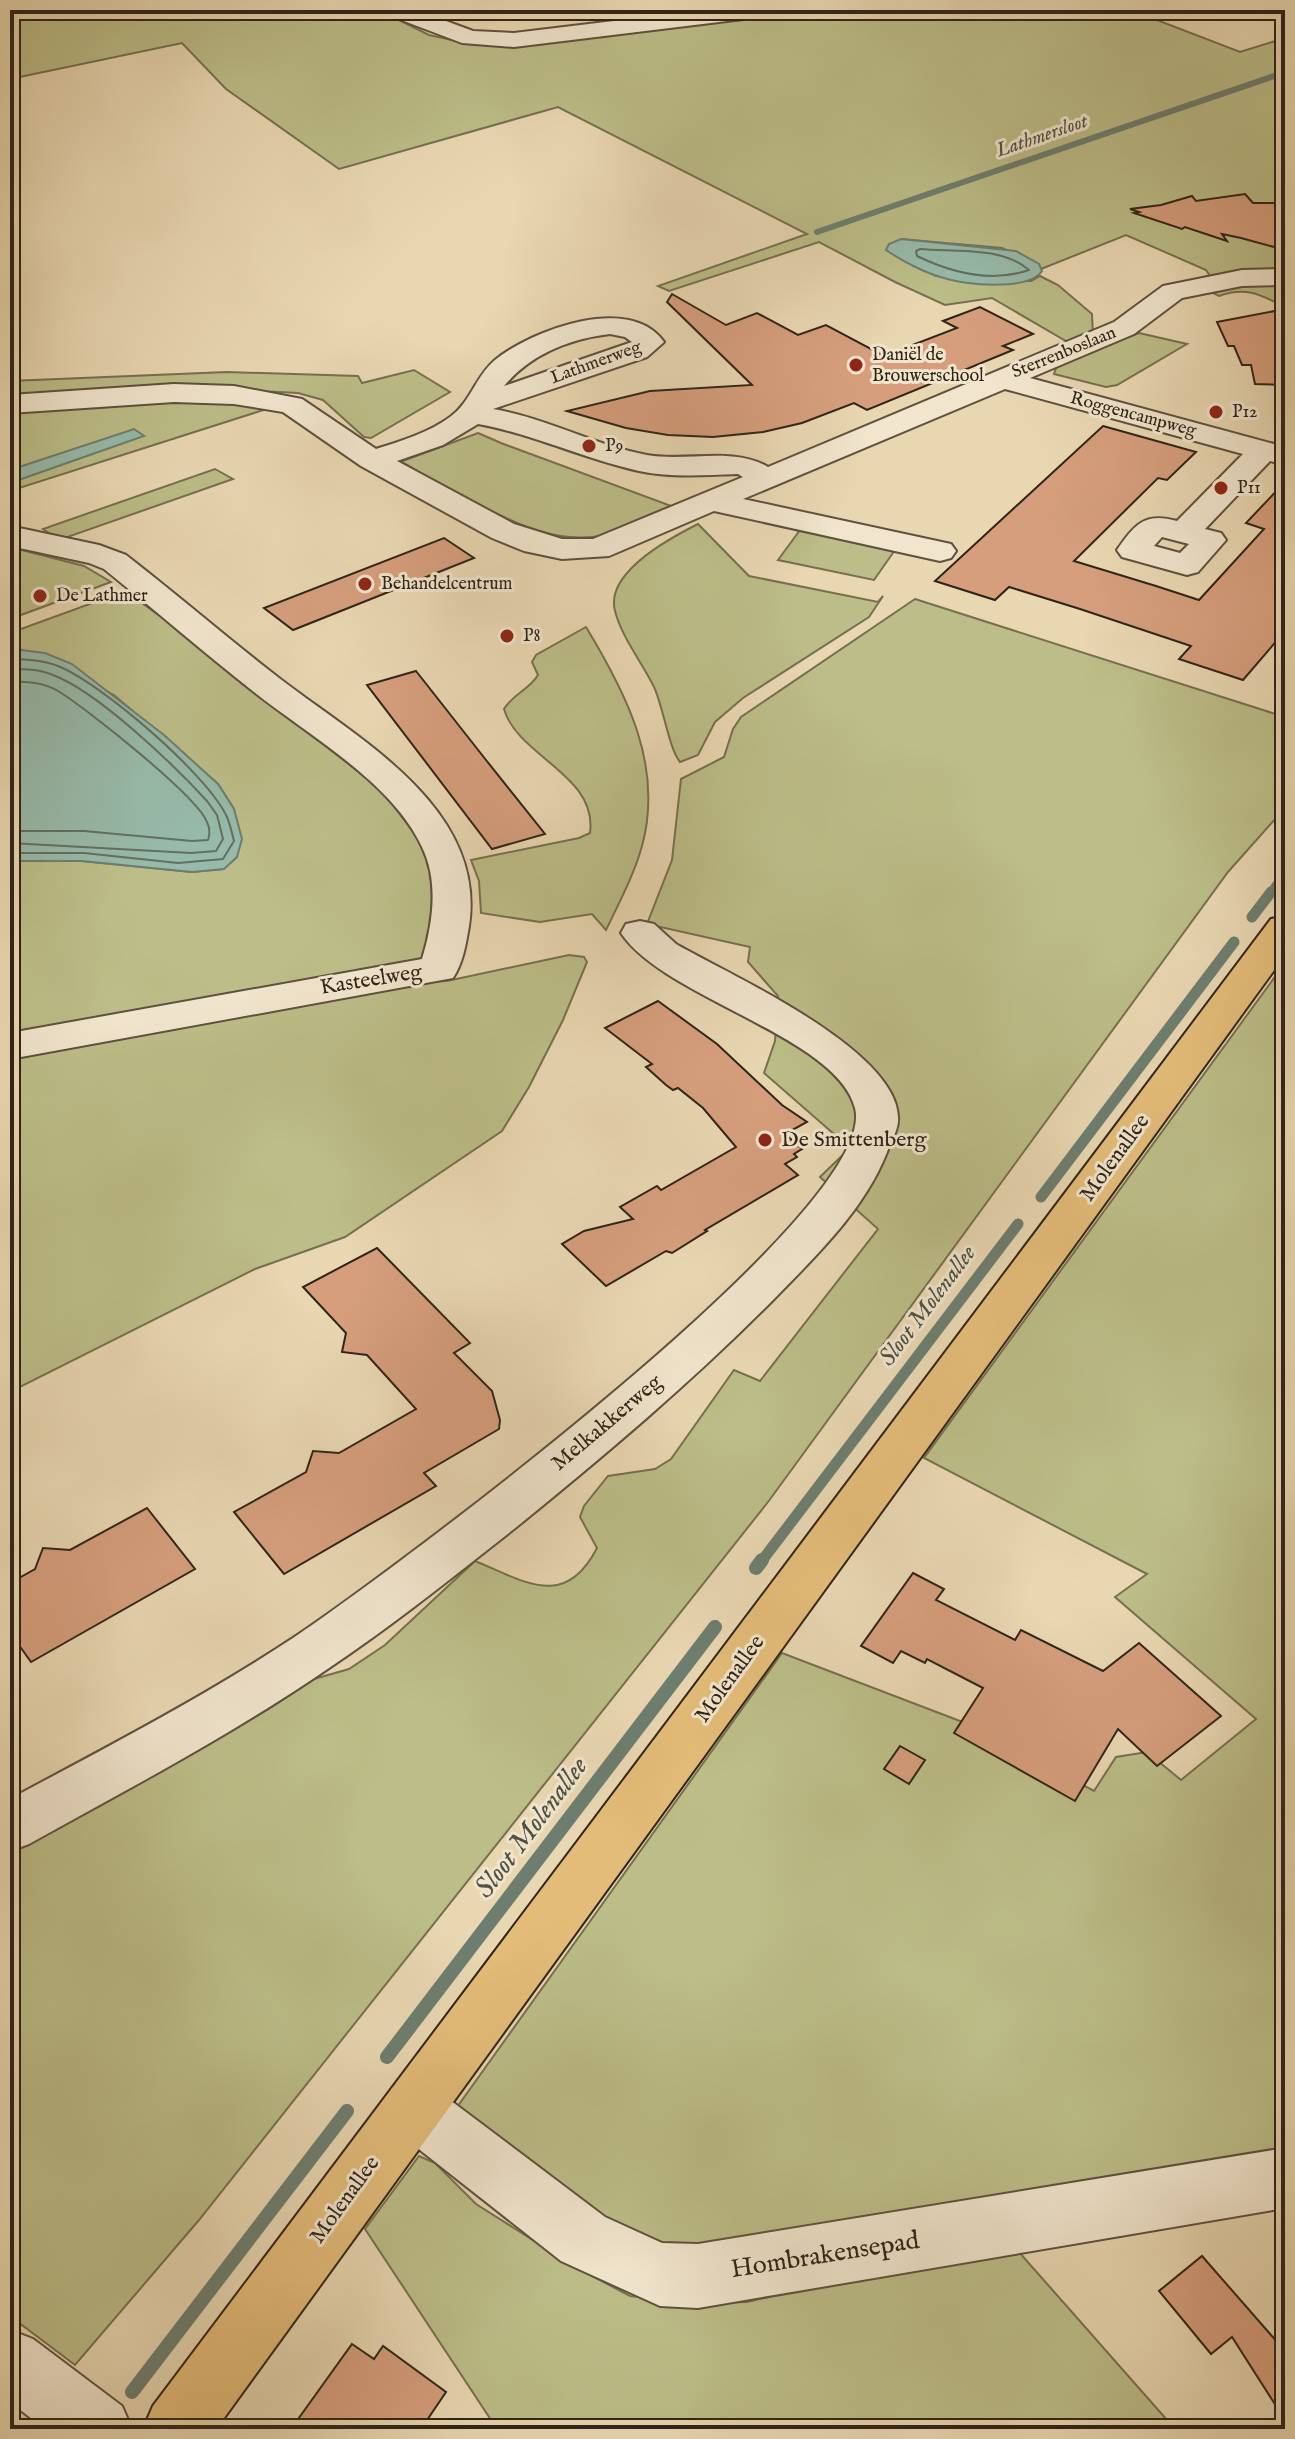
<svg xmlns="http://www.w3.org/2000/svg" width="1295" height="2439" viewBox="0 0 1295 2439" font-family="'IM FELL English',serif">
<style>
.green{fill:#bcbd88;stroke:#767050;stroke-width:2}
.water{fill:#97baaa;stroke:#6d7e70;stroke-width:2}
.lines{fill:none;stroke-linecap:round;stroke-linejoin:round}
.shore{stroke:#636f61;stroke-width:2}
.stream-far3{stroke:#6d7e70;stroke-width:6}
.stream-far2{stroke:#6d7e70;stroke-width:8}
.stream-far1{stroke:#6d7e70;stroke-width:11}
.stream{stroke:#6d7e70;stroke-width:14}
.building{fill:#d69e7d;stroke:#2f2418;stroke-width:2}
.minor-casing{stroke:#5e513e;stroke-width:4}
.major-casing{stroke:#2f2418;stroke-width:4}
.minor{fill:#f1e5cd;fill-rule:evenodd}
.major{fill:#e4bc79;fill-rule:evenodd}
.poi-dot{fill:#8f2418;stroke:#f1e5cd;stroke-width:3}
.labels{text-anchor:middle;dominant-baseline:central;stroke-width:6;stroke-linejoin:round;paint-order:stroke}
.far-street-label{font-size:18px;fill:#2f2418;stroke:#f1e5cd}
.far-poi-label{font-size:18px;fill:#2f2418;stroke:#f1e5cd;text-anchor:start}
.far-water-label{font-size:20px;font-style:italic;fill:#4e5144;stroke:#f1e5cd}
.street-label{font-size:22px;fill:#2f2418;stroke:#f1e5cd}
.poi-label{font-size:22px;fill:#2f2418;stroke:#f1e5cd;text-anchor:start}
.water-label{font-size:24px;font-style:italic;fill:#4e5144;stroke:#f1e5cd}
.near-street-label{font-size:26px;fill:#2f2418;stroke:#f1e5cd}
.near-water-label{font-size:28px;font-style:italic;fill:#4e5144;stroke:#f1e5cd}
</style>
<rect width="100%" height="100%" fill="#e9d7b2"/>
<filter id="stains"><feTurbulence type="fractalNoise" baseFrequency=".0025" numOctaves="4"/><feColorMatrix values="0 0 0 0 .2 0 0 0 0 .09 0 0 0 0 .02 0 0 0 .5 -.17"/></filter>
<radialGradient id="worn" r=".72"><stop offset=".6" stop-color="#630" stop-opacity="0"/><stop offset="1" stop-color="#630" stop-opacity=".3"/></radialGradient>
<g class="green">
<path d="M10,10h369l50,25 42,9 303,-34h357l109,42 45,-14v269c-24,-12 -39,-21 -66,-11l-10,-5 1,-15 -4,-6 -80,-35 -85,34 -3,-5 -36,-16 -101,-9 -10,14 45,23 95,5 9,-5 18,9 34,29 1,22 -22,8 -79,-46 -47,7 -50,-23 -76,-40 -150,49 -11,-5 149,-52 -249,-127 -219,62 -113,-80 -44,-46 -172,36z"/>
<polygon points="1139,333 1187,344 1117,385 1106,387 1054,374 1057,365"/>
<polygon points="414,370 450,392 371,438 364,437 323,400 298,393 175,387 10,394 10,381 227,372 358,376 362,383"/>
<polygon points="176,398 276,406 10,491 10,406"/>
<path d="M478,433l23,10 173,64c-22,9 -46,23 -69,28 -60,13 -111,-25 -163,-48 -15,-6 -26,-20 -42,-25z"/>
<polygon points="215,469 233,479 59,540 43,529"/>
<path d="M698,524l51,52 129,26 5,-6 -14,21 -126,81 -28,24 -17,33 -18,7c-11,-13 -17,-56 -26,-75 -12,-25 -32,-49 -39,-76 -10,-38 55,-73 83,-87z"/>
<polygon points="800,530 895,550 874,580 778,560"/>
<polygon points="10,547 84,566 111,582 10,619"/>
<polygon points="125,591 181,631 381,789 434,860 434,957 10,1033 10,861 82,861 192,872 223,869 237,857 234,809 218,784 114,695 21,650 10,651 10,633"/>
<path d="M915,599l370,118v91l-57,64 -460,630 -569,718 -124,145 -65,-49v-471l257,-135 47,-31 35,-10 36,-24 90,-84c51,21 90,49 122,-13l-17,-31 4,-11 24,-30 47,-7 16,-10 63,-89 26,11 118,-152 -58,-52 30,-29 -86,-75 11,-32 3,-45 -30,-34 2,-15 -103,-23 25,-64 9,-81 43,-22 9,-28 8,-12z"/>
<path d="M586,627c40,66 78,139 56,219 -8,29 -23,57 -36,84l-14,-16 -52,8 -59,-9 -2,-32 -8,-21 108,-22 11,-5c8,-58 -72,-76 -86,-124 9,-15 26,-20 34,-34l-6,-13 4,-7z"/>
<polygon points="569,955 584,957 587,962 563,1020 529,1087 502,1131 345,1237 255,1269 10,1392 10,1052 414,982 447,981"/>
<polygon points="1285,963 1285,2165 727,2247 636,2242 455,2110 782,1653 973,1726 1094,1791 1116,1757 1147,1752 1181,1780 1256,1719 1115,1597 1147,1574 924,1458"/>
<polygon points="419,2156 435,2163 476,2204 577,2268 630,2296 703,2303 747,2302 820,2285 1019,2252 1175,2429 497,2429 365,2229"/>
</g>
<g class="water">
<path d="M901,239l115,12 23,13 3,7c-13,20 -77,14 -98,7 -19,-5 -42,-17 -58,-28l3,-6z"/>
<polygon points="134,429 144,436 10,483 10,470"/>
<polygon points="21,650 45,653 72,664 164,735 218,784 234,809 242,839 237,857 224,869 192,872 82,861 10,861 10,651"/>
</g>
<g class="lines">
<g class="shore">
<path d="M920,249c34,3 82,-3 109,21 -38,13 -77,3 -112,-14l-1,-5z"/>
<path d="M10,659c17,0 33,1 48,7 43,17 150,109 169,151 3,7 5,16 7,24l-11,18 -45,4 -94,-10h-74"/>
<path d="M10,669c15,0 29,0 43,6 45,17 120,89 154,126l10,14 6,24 -7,12 -25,2 -181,-10"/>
<path d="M10,681c17,1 33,1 48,10 28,17 139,105 149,131 3,6 3,12 1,18l-16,1 -108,-10h-74"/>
</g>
<polyline class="stream-far3" points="817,232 1280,74"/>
<polyline class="stream-far2" points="1269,894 1285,873"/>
<g class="stream-far1">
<polyline points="1252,917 1271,892"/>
<polyline points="1041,1197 1234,942"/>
<polyline points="761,1562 1018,1224"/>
</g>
<g class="stream">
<polyline points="756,1568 762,1560"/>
<polyline points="387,2057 715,1627"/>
<polyline points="132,2392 347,2111"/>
</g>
</g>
<g class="building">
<polygon points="1245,194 1253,203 1285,203 1285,250 1241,238 1222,234 1227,241 1185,227 1182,229 1134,213 1139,212 1130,209 1161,205 1192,196 1196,201"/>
<polygon points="672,294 726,325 757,313 798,335 826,325 884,356 957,328 943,321 980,307 1033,334 1003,346 1013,350 867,410 854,403 802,423 763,432 713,437 668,435 626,428 567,411 650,391 752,385 667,302"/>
<polygon points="1285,309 1285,385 1255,384 1251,365 1242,365 1234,346 1228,346 1217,322"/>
<polygon points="1103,426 1196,452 1167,480 1158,478 1074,561 1156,586 1199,600 1264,529 1246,523 1285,482 1285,631 1243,680 1179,659 1191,646 1080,609 1009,587 995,600 935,581"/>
<polygon points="444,538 474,558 293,630 264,608"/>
<polygon points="416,671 486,760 545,834 492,849 367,685"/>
<polygon points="658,1001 717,1044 782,1105 807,1122 785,1134 802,1149 794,1154 797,1157 785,1164 798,1175 705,1230 707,1231 672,1253 666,1251 606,1286 562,1244 584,1231 633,1219 620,1207 657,1186 661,1190 736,1147 703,1108 678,1088 673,1090 666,1085 646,1067 652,1064 605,1028"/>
<polygon points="377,1248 470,1343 454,1353 492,1391 500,1420 499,1429 424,1473 436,1486 284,1574 234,1512 306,1472 313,1451 339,1453 416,1409 367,1355 342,1352 346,1333 303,1287"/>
<polygon points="147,1508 195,1569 31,1662 21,1648 10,1654 10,1583 35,1569 43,1548 70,1550"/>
<polygon points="913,1573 944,1589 936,1600 1015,1640 1021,1630 1103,1671 1139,1643 1221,1716 1157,1766 1118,1729 1075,1801 954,1733 983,1688 927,1659 925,1663 901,1651 893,1663 861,1646"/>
<polygon points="900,1746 925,1760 909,1784 884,1769"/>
<polygon points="1202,2256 1285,2351 1285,2420 1232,2337 1211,2354 1159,2291"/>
<polygon points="352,2344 374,2359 383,2346 446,2392 421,2429 291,2429"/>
</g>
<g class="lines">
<g class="minor-casing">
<g id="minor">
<polygon points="385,10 416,10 473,31 514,33 705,10 771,10 760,17 514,47 462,43 388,15"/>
<path d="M1285,269v16l-43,1 -60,12 -48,36 -104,44 255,69v18l-15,-4 -65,68 16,4 5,7 -28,32 -11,3 -65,-18 -5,-7c18,-26 28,-38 60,-29l66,-67 -238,-65 -262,110 208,45 5,7 -5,7 -11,3 -226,-50 -105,45 -47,3 -38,-8 -32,-13 -131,-72 -78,-54 -49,-8 -60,-2 -164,11v-18l164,-11 60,2 68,13 74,50c25,-8 52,-16 74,-32 21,-15 25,-40 45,-57 37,-30 135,-67 169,-18l-17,15 -154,52c53,9 101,36 154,46 40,7 86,-9 121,12l346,-145 49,-36 79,-16zM610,334l15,3 7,5 -128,44c27,-32 65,-47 106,-52zM478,424c55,10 106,35 161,47 32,7 66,4 99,3l5,3 -150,62h-31l-48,-15 -117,-63 46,-16zM1162,537l27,7 -9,9 -26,-7z"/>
<path d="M10,526l89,19 27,10c52,40 101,83 153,123 79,61 208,130 190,248 -3,18 -6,37 -16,52l-443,81v-26l412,-74c11,-36 17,-77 0,-112 -30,-65 -114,-112 -168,-155 -51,-40 -100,-83 -150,-123l-15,-6 -79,-17z"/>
<path d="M640,921l14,3 22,20c54,31 220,105 222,173 1,9 -4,19 -8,27 -21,61 -71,109 -116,155 -81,82 -170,157 -260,230 -61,48 -121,96 -185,139 -96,66 -199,120 -300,176l-19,7v-52c95,-51 192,-101 283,-161 91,-61 589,-428 562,-530 -19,-72 -191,-110 -234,-175l5,-9z"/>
<polygon points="413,2079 434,2088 605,2217 662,2243 698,2244 1285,2148 1285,2208 698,2308 660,2306 561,2261 392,2128 383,2108 392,2088"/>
<polygon points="10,2330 33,2339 122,2406 132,2429 45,2429 10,2402"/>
</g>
</g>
<g class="major-casing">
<polygon id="major" points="1285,916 1285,955 216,2429 143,2429 153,2406 1271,919"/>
</g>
<use href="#minor" class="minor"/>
<use href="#major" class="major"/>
</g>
<g class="poi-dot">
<circle cx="856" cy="365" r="8"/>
<circle cx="1216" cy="412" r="8"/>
<circle cx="589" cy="446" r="8"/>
<circle cx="1221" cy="488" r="8"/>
<circle cx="365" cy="584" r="8"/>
<circle cx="40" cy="596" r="8"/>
<circle cx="507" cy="636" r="8"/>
<circle cx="765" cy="1140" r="8"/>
</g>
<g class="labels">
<g class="far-street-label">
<text transform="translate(1064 353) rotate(-22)">Sterrenboslaan</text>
<text transform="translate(596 363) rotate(-20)">Lathmerweg</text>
<text transform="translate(1133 415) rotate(15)">Roggencampweg</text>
</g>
<g class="far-poi-label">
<text x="872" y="355">Daniël de<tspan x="872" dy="21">Brouwerschool</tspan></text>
<text x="1232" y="412">P12</text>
<text x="605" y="446">P9</text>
<text x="1237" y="488">P11</text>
<text x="381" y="584">Behandelcentrum</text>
<text x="56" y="596">De Lathmer</text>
<text x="523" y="636">P8</text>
</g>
<g class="far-water-label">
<text transform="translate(1042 136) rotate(-19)">Lathmersloot</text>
</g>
<g class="street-label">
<text transform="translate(371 980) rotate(-9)">Kasteelweg</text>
<text transform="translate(1115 1158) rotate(-54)">Molenallee</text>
<text transform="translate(607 1423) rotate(-40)">Melkakkerweg</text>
<text transform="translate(730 1679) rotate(-54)">Molenallee</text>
<text transform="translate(345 2200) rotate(-54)">Molenallee</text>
</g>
<g class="poi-label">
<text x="781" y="1140">De Smittenberg</text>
</g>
<g class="water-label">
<text transform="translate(928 1306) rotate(-53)">Sloot Molenallee</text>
</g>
<g class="near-street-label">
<text transform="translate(825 2255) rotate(-9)">Hombrakensepad</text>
</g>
<g class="near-water-label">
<text transform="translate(532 1828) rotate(-53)">Sloot Molenallee</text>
</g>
</g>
<rect width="1295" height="2439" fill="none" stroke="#e9d7b2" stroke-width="40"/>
<rect x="12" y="12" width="1271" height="2415" fill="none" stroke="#2f2418" stroke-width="4"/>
<rect x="20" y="20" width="1255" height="2399" fill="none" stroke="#2f2418" stroke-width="2"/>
<rect width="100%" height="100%" filter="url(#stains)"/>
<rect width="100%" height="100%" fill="url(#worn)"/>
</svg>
